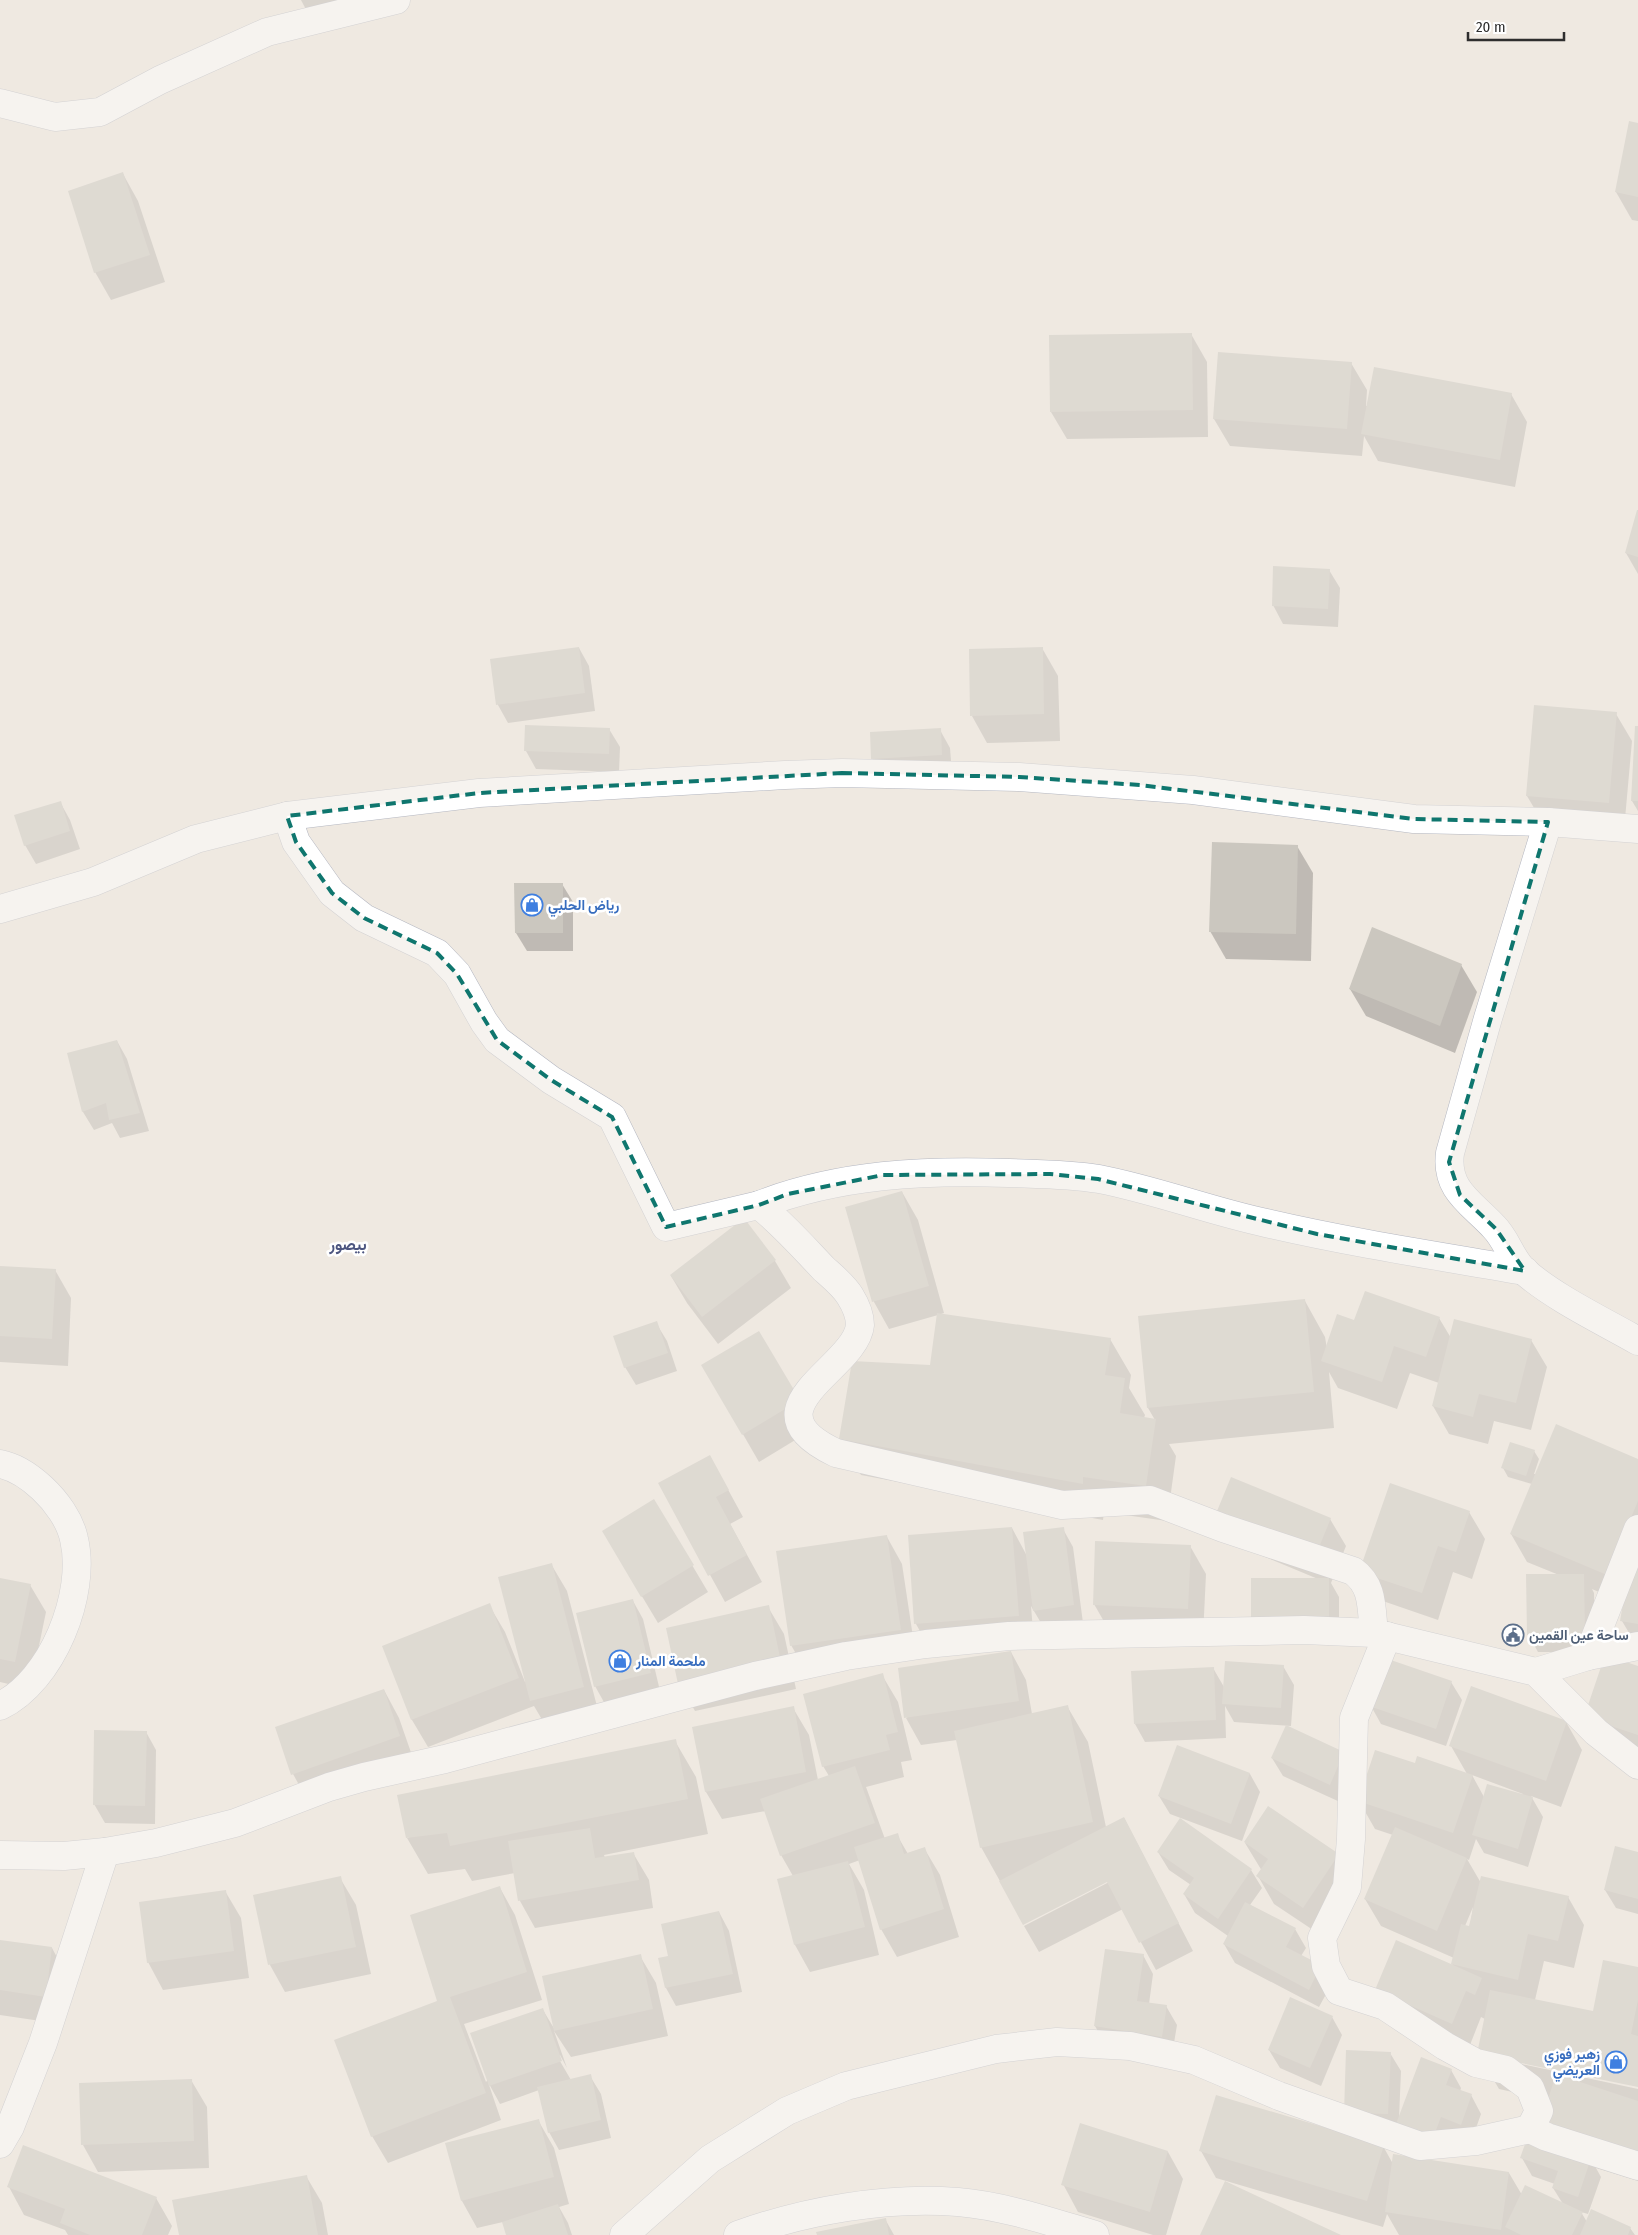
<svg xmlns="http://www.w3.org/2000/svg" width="1638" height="2235" viewBox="0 0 1638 2235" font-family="'Fira Sans Condensed',Vazirmatn,sans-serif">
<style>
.shadow{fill:#0003;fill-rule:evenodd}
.building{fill:#cbc7bf}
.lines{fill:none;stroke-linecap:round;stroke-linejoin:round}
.minor-casing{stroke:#b4b7c1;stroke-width:29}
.tertiary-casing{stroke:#b4b7c1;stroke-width:29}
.minor{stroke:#fff;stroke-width:28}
.tertiary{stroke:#fff;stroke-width:28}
.marked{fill:none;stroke:#0f766e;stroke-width:4;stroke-dasharray:10 6;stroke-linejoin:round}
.labels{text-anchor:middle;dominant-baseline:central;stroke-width:5;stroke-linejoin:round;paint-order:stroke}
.shop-label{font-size:14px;font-weight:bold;fill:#366cbe;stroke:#fff;text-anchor:start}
.service-label{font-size:14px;font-weight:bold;fill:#4e5e75;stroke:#fff;text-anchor:start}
.quarter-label{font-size:16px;font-weight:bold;fill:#4d5680;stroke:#fff}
</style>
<rect width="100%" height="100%" fill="#efe9e1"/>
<g class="shadow">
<polygon points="301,0 386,0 310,17"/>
<polygon points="1638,124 1638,221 1632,220 1616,192"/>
<polygon points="123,174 138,201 165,282 111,300 95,272"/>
<polygon points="1191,334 1207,362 1208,437 1067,439 1051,412"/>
<polygon points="1351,363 1367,390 1366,406 1511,394 1527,422 1515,487 1378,461 1364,436 1362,456 1230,446 1214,419"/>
<polygon points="1638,513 1638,574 1626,553"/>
<polygon points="1329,570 1340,588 1338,627 1283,624 1273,605"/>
<polygon points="579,648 589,666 595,711 508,723 498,705 491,660"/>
<polygon points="1042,648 1058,676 1060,741 987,743 972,716"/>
<polygon points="1616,714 1632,741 1624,830 1543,823 1527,796"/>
<polygon points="526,726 609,729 620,747 619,772 536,769 526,751"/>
<polygon points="1638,727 1638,811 1632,801"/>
<polygon points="940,730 950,748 952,773 883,777 872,758"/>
<polygon points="60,802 70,820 80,849 36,864 25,845"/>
<polygon points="1297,846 1313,873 1311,961 1226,959 1210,931"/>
<polygon points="516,884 562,884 573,902 573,951 527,951 516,933"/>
<polygon points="1461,965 1477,992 1455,1053 1366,1016 1350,989"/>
<polygon points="117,1041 127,1059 149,1131 120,1138 112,1123 94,1130 83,1112 69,1054"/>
<polygon points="902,1192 918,1220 944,1313 938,1315 1110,1339 1131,1375 1129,1388 1145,1415 1144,1418 1155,1420 1148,1408 1139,1317 1305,1301 1325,1337 1327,1349 1355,1322 1439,1318 1451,1338 1531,1340 1547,1367 1531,1430 1494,1421 1488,1444 1449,1434 1433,1406 1439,1383 1410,1373 1397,1409 1338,1388 1329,1372 1334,1428 1169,1444 1176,1456 1167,1521 1104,1512 1103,1520 861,1475 840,1439 931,1367 938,1315 889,1329 874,1302 847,1208"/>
<polygon points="744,1220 775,1261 791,1288 718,1344 687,1303 671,1276"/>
<polygon points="0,1267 55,1270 71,1298 68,1366 0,1362"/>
<polygon points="656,1323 667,1341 677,1371 636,1385 625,1367"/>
<polygon points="759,1332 815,1428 759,1462 703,1365"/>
<polygon points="1534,1451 1539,1459 1534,1474 1536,1474 1638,1461 1638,1648 1622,1621 1626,1597 1622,1602 1592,1589 1594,1593 1595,1652 1538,1652 1528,1634 1559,1575 1527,1562 1511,1534 1532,1484 1508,1477 1503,1468"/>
<polygon points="660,1484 725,1484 743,1517 730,1524 762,1582 725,1602"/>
<polygon points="1469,1512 1485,1539 1472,1579 1453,1572 1438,1620 1377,1599 1361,1572"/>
<polygon points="1330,1519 1346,1546 1331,1583 1339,1597 1339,1638 1263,1638 1318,1579 1232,1543"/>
<polygon points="1012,1528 1027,1556 1063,1529 1073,1547 1083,1623 1044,1628 1031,1606 1034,1643 931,1651 916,1624 909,1536"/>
<polygon points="887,1537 902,1564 916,1657 807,1673 791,1645"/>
<polygon points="1190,1546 1206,1574 1203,1636 1110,1632 1094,1604"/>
<polygon points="619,1558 692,1565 708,1592 658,1623"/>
<polygon points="551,1564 567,1591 599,1714 547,1728 534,1706 428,1747 412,1720 384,1646 489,1605 505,1632 525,1682 526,1682"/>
<polygon points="0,1579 30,1585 46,1612 30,1689 0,1682"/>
<polygon points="633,1601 643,1619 660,1691 605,1704 595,1686"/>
<polygon points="768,1607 784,1634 796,1689 695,1711 680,1684"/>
<polygon points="1011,1652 1026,1680 1032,1714 1067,1706 1088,1742 1106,1827 1124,1818 1193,1951 1156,1970 1123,1909 1039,1952 1024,1926 1113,1880 1001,1883 981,1847 957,1740 921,1745 906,1718"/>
<polygon points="1283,1666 1294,1685 1291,1726 1234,1722 1225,1706 1226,1738 1145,1742 1135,1724 1213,1668 1224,1687"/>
<polygon points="1638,1668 1638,1757 1586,1717"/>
<polygon points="882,1675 898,1702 912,1760 901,1762 904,1777 866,1787 885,1839 897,1835 908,1854 924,1848 940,1875 959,1937 897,1957 881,1929 860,1860 849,1864 864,1890 879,1955 810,1972 795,1945 793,1876 781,1855 766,1811 722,1819 706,1792 693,1728 793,1708 809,1735 818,1780 829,1776 823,1766"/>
<polygon points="1451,1682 1462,1700 1446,1746 1381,1724 1371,1706"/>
<polygon points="384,1690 399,1718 415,1764 308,1801 293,1774"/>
<path d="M1566,1722l16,28 -21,57 -30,-11 12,21 -15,50 -44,-14 -8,-14 -7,21 -2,-1 14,24 87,14 16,28 -10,43 -30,-7 -9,39 59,12 44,-44v118l-135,-28v2l135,29v92l-42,-13 5,9 -13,37 -7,-2 6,10 43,6 5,7h-236l-12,-21 -4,13 -167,-49 -15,-27 182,-5 10,18 116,9 13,22 41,9 -10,-16 2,-4 -23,-8 -10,-18 27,-58 -50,-11 -21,-36 7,-34 -4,-2 -13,33 -92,-60 76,-24 2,-8 -73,-32 -16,-27 28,-64 -18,-6 -16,-28 57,-36 51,9 -16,-28zM1472,1775l51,19v2l-39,1zM1473,1907l-3,20 -5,-1z"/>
<polygon points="146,1732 156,1750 155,1824 105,1823 94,1804"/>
<polygon points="675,1741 696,1777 708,1834 604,1855 605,1858 633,1853 649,1880 653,1908 535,1928 520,1901 515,1873 472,1881 465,1869 428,1874 407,1838"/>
<polygon points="1178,1747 1250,1774 1260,1792 1242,1841 1170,1814 1159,1796"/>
<polygon points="1344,1753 1340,1802 1283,1776 1272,1758"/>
<polygon points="1181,1820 1251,1870 1262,1888 1250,1905 1295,1929 1306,1948 1301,1956 1331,1985 1319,2007 1235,1963 1224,1944 1228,1936 1195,1913 1184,1894 1191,1885 1169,1870 1158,1852"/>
<polygon points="1245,1843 1338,1854 1353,1882 1319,1934 1274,1904 1258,1876 1262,1871"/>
<polygon points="1638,1853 1638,1914 1616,1908 1605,1890"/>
<polygon points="340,1878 356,1905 371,1974 285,1992 270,1965 255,1896"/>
<polygon points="500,1888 515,1915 542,2000 464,2024 486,2082 543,2010 555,2030 640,1956 656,1983 668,2036 571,2057 554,2031 567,2068 560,2055 557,2056 571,2080 590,2076 601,2094 611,2138 559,2150 549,2132 539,2090 500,2104 488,2082 501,2120 388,2163 372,2136 438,2002"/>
<polygon points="225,1891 241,1918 249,1978 163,1990 148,1962"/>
<polygon points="719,1912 729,1931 742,1992 676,2006 666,1988 669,1957"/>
<polygon points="0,1941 52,1948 67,1976 61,2024 0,2015"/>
<polygon points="1106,1950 1143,1955 1153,1974 1149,2004 1166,2006 1177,2025 1172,2055 1105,2044 1095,2026"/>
<polygon points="1332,2017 1342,2035 1321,2086 1280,2068 1269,2050"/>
<polygon points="1390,2053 1401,2071 1399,2118 1451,2070 1461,2088 1460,2091 1471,2095 1481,2114 1471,2142 1355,2131"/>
<polygon points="191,2080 207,2107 209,2168 98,2172 83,2145"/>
<polygon points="538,2120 554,2148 569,2204 559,2207 568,2223 572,2235 507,2235 503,2222 477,2228 462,2201 447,2144"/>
<polygon points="1168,2152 1183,2179 1166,2235 1153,2235 1078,2212 1063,2184"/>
<polygon points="306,2176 322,2203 328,2235 180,2235"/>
<polygon points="9,2187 156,2198 172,2226 168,2235 68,2235 65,2230 24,2215"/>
<polygon points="885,2219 894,2235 818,2235"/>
</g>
<g class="building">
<polygon points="1629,121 1638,123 1638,197 1615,192"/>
<polygon points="123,172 150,255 94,273 68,191"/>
<polygon points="1192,333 1193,410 1050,412 1049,335"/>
<polygon points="1218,352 1352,362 1347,429 1213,419"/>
<polygon points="1374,367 1512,393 1500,460 1361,434"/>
<polygon points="1637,510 1638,510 1638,557 1625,553"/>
<polygon points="1273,566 1330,569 1328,609 1272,606"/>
<polygon points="579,647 585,693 496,705 490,659"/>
<polygon points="1043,647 1044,714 970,716 969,649"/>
<polygon points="1534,705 1617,712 1609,803 1526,796"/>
<polygon points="525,725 610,728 609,754 524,751"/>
<polygon points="1635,726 1638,726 1638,801 1631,801"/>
<polygon points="941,728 942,755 871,759 870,732"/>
<polygon points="61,801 70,831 24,846 14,815"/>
<polygon points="1212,842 1298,845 1296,934 1209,932"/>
<polygon points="514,883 563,883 563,933 515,933"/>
<polygon points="1372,927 1462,964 1440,1026 1349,989"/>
<polygon points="117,1040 140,1113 109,1120 106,1103 82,1112 67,1053"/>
<polygon points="902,1191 929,1286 872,1302 845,1207"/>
<polygon points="744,1218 776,1260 702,1317 670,1275"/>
<polygon points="0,1266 56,1269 52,1339 0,1336"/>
<polygon points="1365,1291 1440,1317 1426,1357 1394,1346 1382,1382 1321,1361 1337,1314 1354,1320"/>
<polygon points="1305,1299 1314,1392 1147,1408 1138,1316"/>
<polygon points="937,1313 1111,1338 1105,1375 1125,1378 1120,1413 1156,1419 1146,1486 1083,1477 1083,1484 839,1439 852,1361 930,1365"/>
<polygon points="1454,1319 1532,1339 1516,1403 1479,1394 1473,1417 1432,1406"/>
<polygon points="657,1321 668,1353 624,1368 613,1336"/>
<polygon points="759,1331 800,1400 742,1435 701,1365"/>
<polygon points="1556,1424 1638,1459 1638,1501 1607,1575 1510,1534"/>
<polygon points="1510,1442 1535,1450 1526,1476 1501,1468"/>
<polygon points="710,1455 729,1490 716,1497 747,1555 708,1576 658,1483"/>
<polygon points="1231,1477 1331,1518 1315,1557 1215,1516"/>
<polygon points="1390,1483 1470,1511 1456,1552 1438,1546 1422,1593 1359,1572"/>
<polygon points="654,1499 694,1565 641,1597 602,1531"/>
<polygon points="1012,1527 1019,1616 914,1624 908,1535"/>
<polygon points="1064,1527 1074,1605 1033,1611 1023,1532"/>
<polygon points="887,1535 901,1630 790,1646 776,1551"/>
<polygon points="1095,1541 1191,1545 1188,1609 1093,1605"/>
<polygon points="1632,1552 1638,1553 1638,1624 1620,1621"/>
<polygon points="552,1563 584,1687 530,1701 498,1577"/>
<polygon points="1526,1574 1584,1574 1585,1634 1527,1635"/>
<polygon points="0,1578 31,1584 15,1662 0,1659"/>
<rect x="1251" y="1578" width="78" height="42"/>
<polygon points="633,1599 651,1673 594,1687 576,1613"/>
<polygon points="490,1603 519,1678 411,1720 382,1646"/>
<polygon points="769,1605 781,1662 678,1684 666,1628"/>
<polygon points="1011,1651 1019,1701 904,1718 898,1668"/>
<polygon points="1605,1655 1638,1666 1638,1735 1584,1717"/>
<polygon points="1385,1658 1452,1681 1436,1729 1369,1706"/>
<polygon points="1225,1661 1284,1665 1281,1708 1222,1704"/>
<polygon points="1214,1667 1216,1720 1134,1724 1131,1671"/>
<polygon points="883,1673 898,1732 886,1735 890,1750 822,1767 803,1694"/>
<polygon points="1471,1686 1567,1721 1546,1781 1449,1746"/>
<polygon points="384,1689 400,1736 291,1775 275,1727"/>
<polygon points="1068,1705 1093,1822 980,1848 954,1731"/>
<polygon points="794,1706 806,1772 705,1792 692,1727"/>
<polygon points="1286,1725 1344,1752 1330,1785 1271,1758"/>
<polygon points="94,1730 147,1731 145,1806 93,1805"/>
<polygon points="676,1739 688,1799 450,1846 447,1833 406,1838 397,1795"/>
<polygon points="1177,1745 1250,1773 1231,1824 1158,1796"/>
<polygon points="1375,1750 1415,1763 1417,1756 1473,1775 1453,1833 1358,1801"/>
<polygon points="855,1766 875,1823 780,1856 760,1799"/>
<polygon points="1487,1784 1533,1797 1518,1849 1472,1835"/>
<polygon points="1268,1806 1339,1854 1303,1908 1256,1876 1268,1859 1244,1842"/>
<polygon points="1124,1817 1179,1923 1139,1943 1107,1882 1023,1925 999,1881"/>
<polygon points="1180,1818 1252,1869 1218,1919 1183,1894 1194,1878 1157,1852"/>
<polygon points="1395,1827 1467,1858 1437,1931 1364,1899"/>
<polygon points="590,1828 595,1858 634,1852 639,1880 518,1901 508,1841"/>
<polygon points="898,1833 904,1854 925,1847 944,1909 880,1930 854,1847"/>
<polygon points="1615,1846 1638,1852 1638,1899 1604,1890"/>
<polygon points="848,1861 865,1927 794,1945 777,1879"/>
<polygon points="341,1876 356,1947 268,1965 253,1895"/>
<polygon points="1481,1876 1569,1896 1558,1941 1528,1934 1518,1980 1451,1964 1482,1978 1475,1995 1466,1991 1452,2024 1375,1990 1396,1940 1451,1964 1461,1924 1469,1926"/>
<polygon points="500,1886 527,1972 450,1997 486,2093 371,2137 334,2040 437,2001 410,1915"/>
<polygon points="226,1890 234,1951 147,1963 139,1902"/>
<polygon points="1245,1902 1296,1928 1286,1947 1321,1965 1309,1990 1223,1944"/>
<polygon points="719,1911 733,1974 665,1988 658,1958 668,1956 661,1924"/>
<polygon points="0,1940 52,1947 46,1997 0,1990"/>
<polygon points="1105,1949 1144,1954 1137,2001 1167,2005 1162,2037 1094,2026"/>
<polygon points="641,1954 653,2009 554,2031 542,1976"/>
<polygon points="1603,1960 1638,1967 1638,2000 1631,2034 1638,2036 1638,2087 1477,2054 1490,1990 1593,2011"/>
<polygon points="1290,1997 1333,2016 1310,2068 1268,2050"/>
<polygon points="543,2008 562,2061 489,2086 470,2033"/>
<polygon points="1346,2050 1391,2052 1388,2114 1344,2113"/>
<polygon points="1421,2057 1452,2069 1446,2085 1472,2094 1461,2125 1441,2117 1433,2138 1396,2124"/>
<polygon points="591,2074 601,2120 548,2133 537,2087"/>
<polygon points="1556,2074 1638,2101 1638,2159 1539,2128"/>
<polygon points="192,2079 194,2141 81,2145 79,2083"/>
<polygon points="1216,2095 1384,2145 1367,2201 1199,2151"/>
<polygon points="539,2119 554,2177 461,2201 445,2143"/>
<polygon points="1080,2123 1168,2151 1150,2212 1061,2185"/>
<polygon points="1528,2136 1591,2158 1578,2197 1552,2188 1558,2171 1520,2158"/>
<polygon points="23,2145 157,2197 142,2235 90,2235 60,2223 65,2209 7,2187"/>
<polygon points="1393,2154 1509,2172 1501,2230 1385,2212"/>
<polygon points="307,2175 318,2235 179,2235 172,2200"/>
<polygon points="1225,2181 1341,2235 1200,2235"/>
<polygon points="1525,2185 1583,2212 1572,2235 1521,2235 1505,2227"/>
<polygon points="558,2204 568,2235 506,2235 502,2222"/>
<polygon points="1591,2209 1631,2227 1628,2235 1580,2235"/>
<polygon points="886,2218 889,2235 817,2235 816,2232"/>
</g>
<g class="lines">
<g class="minor-casing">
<g id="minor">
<polyline points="0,103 55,117 100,112 160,80 267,32 396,0"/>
<path d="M287,816l9,26 36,51 32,25 73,35 20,21 27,48 13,18 54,40 61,37 54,110 93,-22c24,19 44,42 65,64 9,8 20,17 26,27 5,8 10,19 10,29 -4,44 -119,83 -24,128l226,52 88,-5 73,28 130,43c21,15 18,38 21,62"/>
<path d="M1548,822l-60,196 -38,135c-5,37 22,50 44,74 13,13 17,32 30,44 29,26 79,50 114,70"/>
<polyline points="0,909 93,882 196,839 287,816 479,793 785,775 842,773 1019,777 1193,790 1414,819 1548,822 1638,829"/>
<path d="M759,1205c80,-31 165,-35 250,-32 30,1 61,1 90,6 57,11 111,32 167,44 86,20 172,33 259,48"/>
<path d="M0,1464c16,3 30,13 42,24 14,13 28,32 32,51 13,55 -22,142 -74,167"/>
<polyline points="1387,1636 1354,1718 1351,1839 1347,1887 1322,1938 1326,1966 1339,1991 1385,2006 1445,2046 1476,2063 1506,2070 1530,2088 1539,2111 1530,2129 1547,2137 1638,2166"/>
<polyline points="1588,1656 1638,1529"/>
<polyline points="0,2144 10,2127 43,2043 105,1852"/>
<polyline points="624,2235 710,2159 787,2111 846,2086 996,2049 1057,2042 1130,2046 1194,2060 1279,2096 1420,2146 1476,2141 1530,2129"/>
<path d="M738,2235c66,-24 149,-39 220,-33 47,4 93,20 137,33"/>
</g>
</g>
<g class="tertiary-casing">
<g id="tertiary">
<polyline points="1536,1672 1588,1656 1638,1646"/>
<polyline points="0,1855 64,1856 105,1852 156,1843 235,1823 329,1787 364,1777 445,1759 755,1676 846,1656 926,1644 1009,1636 1304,1630 1374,1633 1536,1672 1596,1732 1638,1765"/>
</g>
</g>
<use href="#minor" class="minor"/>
<use href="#tertiary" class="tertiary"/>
</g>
<path d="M0 0H1638V2235H0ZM842,773l177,4 121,8 274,34 134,3 -99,340 11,33 36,34 29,42 -208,-37 -219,-55 -48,-5 -167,1 -95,19 -29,11 -93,22 -54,-110 -61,-37 -54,-40 -40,-66 -20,-21 -73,-35 -32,-25 -36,-51 -9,-26 192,-23z" fill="#efe9e1" fill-opacity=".55" fill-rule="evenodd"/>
<path class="marked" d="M842,773l177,4 121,8 274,34 134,3 -99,340 11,33 36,34 29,42 -208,-37 -219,-55 -48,-5 -167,1 -95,19 -29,11 -93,22 -54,-110 -61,-37 -54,-40 -40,-66 -20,-21 -73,-35 -32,-25 -36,-51 -9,-26 192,-23z"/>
<defs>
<g id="shop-ring" transform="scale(1.125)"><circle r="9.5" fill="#fff" stroke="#3f7fe0" stroke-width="1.5"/><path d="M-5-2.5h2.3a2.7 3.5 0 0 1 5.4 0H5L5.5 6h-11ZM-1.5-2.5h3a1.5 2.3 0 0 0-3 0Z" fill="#3f7fe0"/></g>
<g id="civic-ring" transform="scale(1.125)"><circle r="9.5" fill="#fff" stroke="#5c6f8a" stroke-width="1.5"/><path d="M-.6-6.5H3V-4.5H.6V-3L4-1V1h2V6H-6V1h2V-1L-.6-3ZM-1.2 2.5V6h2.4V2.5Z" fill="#5c6f8a"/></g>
</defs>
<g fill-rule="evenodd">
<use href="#shop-ring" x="532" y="905"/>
<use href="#civic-ring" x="1513" y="1635"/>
<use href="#shop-ring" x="620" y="1661"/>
<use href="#shop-ring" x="1616" y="2062"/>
</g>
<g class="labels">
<g class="shop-label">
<text x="548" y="905">رياض الحلبي</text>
<text x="636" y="1661">ملحمة المنار</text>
<text x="1600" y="2054" text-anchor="end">زهير فوزي<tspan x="1600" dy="16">العريضي</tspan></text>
</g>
<g class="service-label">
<text x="1529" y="1635">ساحة عين القمين</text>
</g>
<g class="quarter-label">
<text x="348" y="1244">بيصور</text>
</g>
</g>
<path d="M1468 32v8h96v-8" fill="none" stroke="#2e2e2e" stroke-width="2.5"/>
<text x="1476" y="32" font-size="15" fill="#2e2e2e" stroke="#ffffff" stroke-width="4" paint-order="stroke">20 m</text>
</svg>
